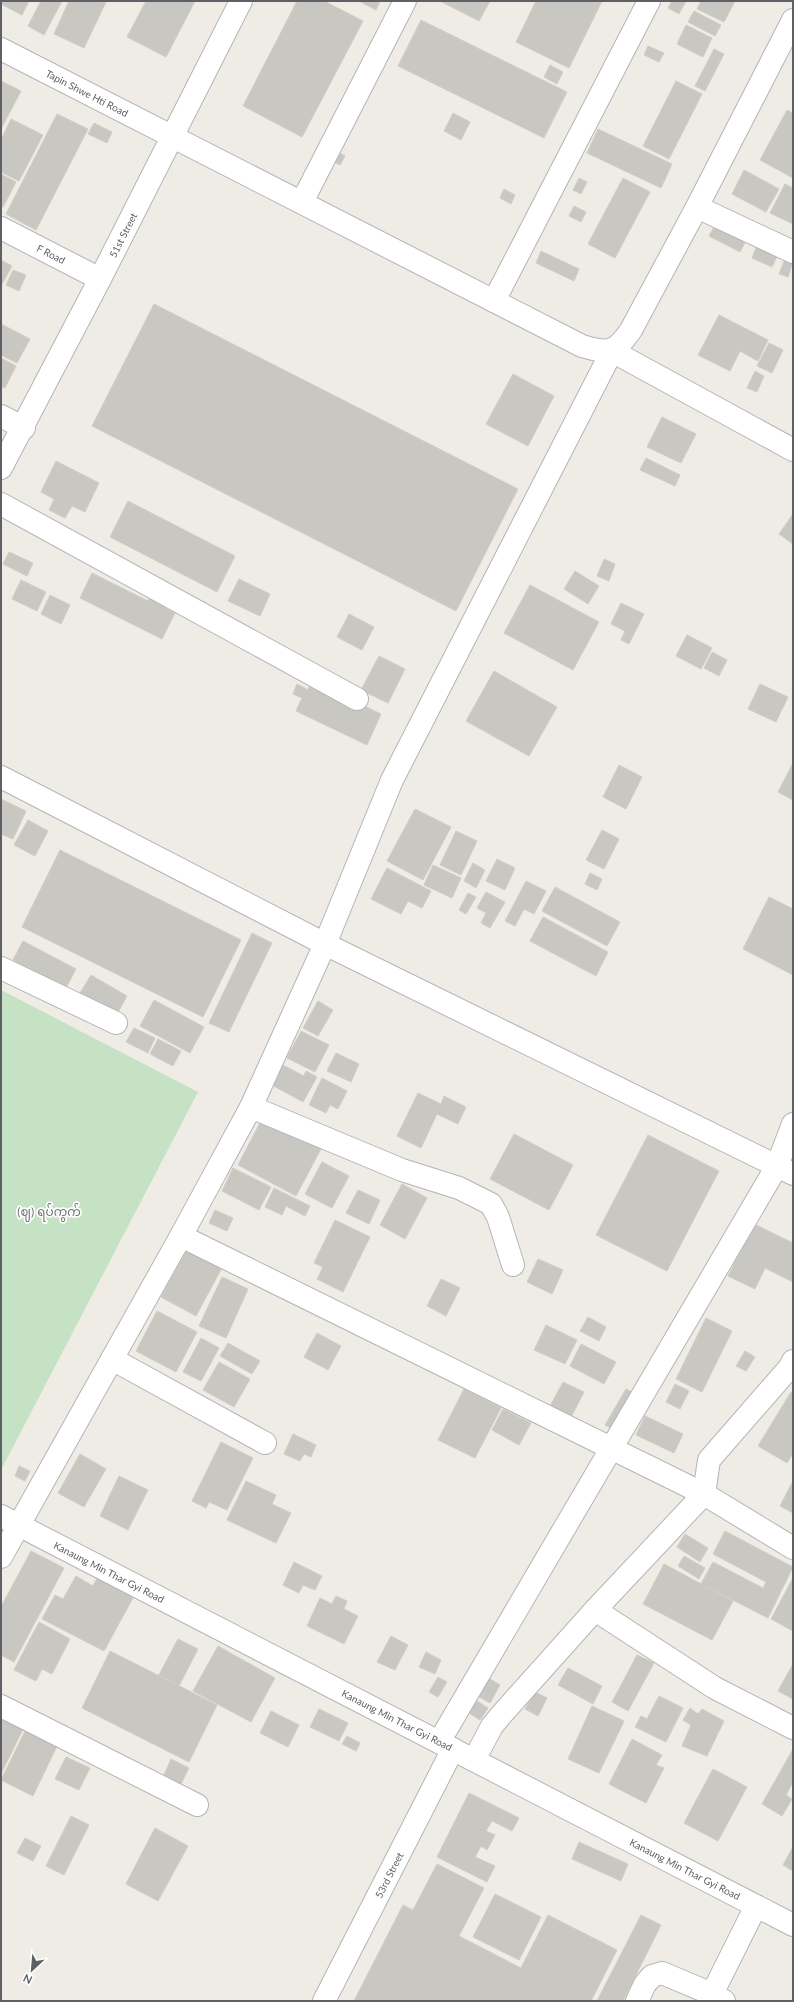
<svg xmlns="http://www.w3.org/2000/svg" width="794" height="2002" viewBox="0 0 794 2002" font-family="Lato,'Noto Sans Myanmar',sans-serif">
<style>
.green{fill:#c5e2c5}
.building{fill:#c9c7c2;stroke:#d2cdc4}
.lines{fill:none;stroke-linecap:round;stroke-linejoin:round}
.minor-casing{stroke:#b2b5b9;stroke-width:24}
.minor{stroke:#fff;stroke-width:22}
.labels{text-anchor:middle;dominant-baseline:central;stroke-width:3.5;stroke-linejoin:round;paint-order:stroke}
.street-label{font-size:10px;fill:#5d6064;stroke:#fff}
.quarter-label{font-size:12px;fill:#6e7276;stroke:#fff}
</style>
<rect width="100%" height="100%" fill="#eeece5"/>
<polygon class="green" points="1,990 198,1092 1,1470"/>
<g class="building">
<polygon points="1,1 29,1 22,15 1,4"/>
<polygon points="41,1 62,1 44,35 28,26"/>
<polygon points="69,1 106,2 84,48 54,34"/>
<polygon points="146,1 195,1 166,57 127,37"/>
<polygon points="297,1 324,1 363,21 302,137 243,106"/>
<polygon points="359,1 380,1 376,10"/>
<polygon points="440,1 490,1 479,21"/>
<polygon points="536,1 602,1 569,68 516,42"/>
<polygon points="672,1 686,1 679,14 668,8"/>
<polygon points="701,1 735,1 724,22 697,9"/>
<polygon points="694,11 721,25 715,36 688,22"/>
<polygon points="421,20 567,92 544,138 398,66"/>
<polygon points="686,25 712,38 703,57 677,44"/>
<polygon points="648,46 664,53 659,62 644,55"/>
<polygon points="714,49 724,54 705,91 695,86"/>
<polygon points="550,65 563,72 557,84 544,77"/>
<polygon points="1,81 21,91 1,129"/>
<polygon points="676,81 702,94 669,159 643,146"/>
<polygon points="787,110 793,113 793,178 760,160"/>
<polygon points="453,113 470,122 461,140 444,131"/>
<polygon points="57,114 88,129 36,230 6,214"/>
<polygon points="11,119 43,135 19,181 1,172 1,140"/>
<polygon points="94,123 112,132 107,143 88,134"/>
<polygon points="598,129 672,164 661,188 587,153"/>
<polygon points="336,151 345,156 340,165 331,160"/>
<polygon points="744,170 779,189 766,212 732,194"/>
<polygon points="1,174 16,182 3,207 1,206"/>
<polygon points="579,178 587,182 581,194 573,190"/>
<polygon points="623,178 650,192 615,258 588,244"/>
<polygon points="785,184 793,188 793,224 770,213"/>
<polygon points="504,189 515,195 511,204 500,198"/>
<polygon points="574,206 586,212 581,222 569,216"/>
<polygon points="714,227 727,233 730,227 748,237 740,252 709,236"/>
<polygon points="757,245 778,254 772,267 752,258"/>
<polygon points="541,251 579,269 574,281 536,263"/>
<polygon points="785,259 793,262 788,277 779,274"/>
<polygon points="1,260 12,266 1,286"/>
<polygon points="13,270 26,275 19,291 6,285"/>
<polygon points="154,304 518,489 456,611 92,426"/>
<polygon points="719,315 768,340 758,361 740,351 730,371 698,355"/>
<polygon points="1,324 30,339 17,363 1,355"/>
<polygon points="769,343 783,350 772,373 757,366"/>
<polygon points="1,358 16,366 5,388 1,387"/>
<polygon points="755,371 764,376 757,392 747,388"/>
<polygon points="513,374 554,396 528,446 486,424"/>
<polygon points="662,417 696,434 681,463 647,447"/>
<polygon points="646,458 680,475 675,486 640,470"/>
<polygon points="56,461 99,483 85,512 72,506 65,518 49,510 54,499 41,492"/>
<polygon points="128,501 235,556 217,592 110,537"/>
<polygon points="793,514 793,544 779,534"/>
<polygon points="9,552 33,563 27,576 3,564"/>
<polygon points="604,559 615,564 609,581 597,576"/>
<polygon points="575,571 599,586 588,604 564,589"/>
<polygon points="92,573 148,601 152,595 169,604 166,609 175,613 162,639 80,598"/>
<polygon points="239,579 270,594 260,616 228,601"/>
<polygon points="21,580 46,592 37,611 12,599"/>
<polygon points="530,585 599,622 573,670 504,633"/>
<polygon points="50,595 70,605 61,624 41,614"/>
<polygon points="621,603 644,614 629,644 621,640 625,631 611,624"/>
<polygon points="349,614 374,627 362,650 337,637"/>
<polygon points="687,635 712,648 701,669 676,656"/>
<polygon points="712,652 727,660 719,676 704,668"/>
<polygon points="379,656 405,669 388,703 361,690"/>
<polygon points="494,671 557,707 529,756 466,721"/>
<polygon points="312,681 381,714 367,745 296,711 302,698 293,694 297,684 308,690"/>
<polygon points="760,684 788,697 776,722 748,709"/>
<polygon points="793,763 793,800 778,792"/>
<polygon points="619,765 642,777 626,809 603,797"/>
<polygon points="1,799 26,811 13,839 1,834"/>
<polygon points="415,809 451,827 423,880 387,861"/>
<polygon points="28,820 48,831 35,856 14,845"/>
<polygon points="602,830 619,839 604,869 586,860"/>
<polygon points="456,831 477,841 461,875 440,865"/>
<polygon points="60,850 241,940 203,1017 22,927"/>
<polygon points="497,859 515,868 505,890 486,881"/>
<polygon points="473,863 485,870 476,888 464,881"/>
<polygon points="433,865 461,878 452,898 424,885"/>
<polygon points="387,868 431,891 422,908 408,901 401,914 371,899"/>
<polygon points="590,873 602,879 597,890 585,884"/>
<polygon points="526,881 546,891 534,914 524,909 515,926 505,921"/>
<polygon points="555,887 620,922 607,946 542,911"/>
<polygon points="486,892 505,902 490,928 481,923 486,913 477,908"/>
<polygon points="468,893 476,897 466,914 459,910"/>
<polygon points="769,897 793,909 793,975 743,949"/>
<polygon points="543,917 608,952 596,976 530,941"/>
<polygon points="252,933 272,943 229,1032 209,1023"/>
<polygon points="23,941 76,969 66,988 13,960"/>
<polygon points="91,975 127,996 117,1014 80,993"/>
<polygon points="154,1000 204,1027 190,1053 140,1026"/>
<polygon points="318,1001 333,1010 318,1036 303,1028"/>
<polygon points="134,1028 155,1038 148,1053 126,1042"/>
<polygon points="301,1031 329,1045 315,1072 287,1058"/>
<polygon points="158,1039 181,1051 173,1066 150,1054"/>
<polygon points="336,1053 359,1064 351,1082 327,1071"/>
<polygon points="281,1064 304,1076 306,1071 317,1077 303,1102 270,1084"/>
<polygon points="322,1078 347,1091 338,1109 330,1105 326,1113 309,1105"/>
<polygon points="418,1093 441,1104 444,1096 466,1107 458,1124 437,1114 421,1148 397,1136"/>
<polygon points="263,1117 322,1147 296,1196 238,1165"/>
<polygon points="514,1134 573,1165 549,1210 490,1179"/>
<polygon points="648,1135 719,1171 667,1271 596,1235"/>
<polygon points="322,1162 349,1176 332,1208 305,1194"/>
<polygon points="233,1168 271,1187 259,1210 222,1191"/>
<polygon points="402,1184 427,1198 405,1239 380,1225"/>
<polygon points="274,1188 310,1206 305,1216 286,1206 282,1215 265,1207"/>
<polygon points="358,1190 380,1200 369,1224 346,1213"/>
<polygon points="215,1210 233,1218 227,1231 209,1223"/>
<polygon points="335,1220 370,1237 343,1292 317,1279 323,1267 314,1263"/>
<polygon points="754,1224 793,1243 793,1282 765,1268 755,1289 728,1276"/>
<polygon points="189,1246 224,1264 196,1316 161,1297"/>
<polygon points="538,1259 563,1270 552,1294 527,1282"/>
<polygon points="222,1277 248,1289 226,1338 199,1326"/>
<polygon points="441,1279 460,1288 446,1316 427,1306"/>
<polygon points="157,1311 197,1332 176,1372 136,1351"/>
<polygon points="588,1317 606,1327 599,1341 580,1331"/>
<polygon points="706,1318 732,1331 702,1392 676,1379"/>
<polygon points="546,1325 577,1340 565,1364 534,1350"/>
<polygon points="317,1333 341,1346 328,1370 304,1357"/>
<polygon points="201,1338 219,1348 201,1381 183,1372"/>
<polygon points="228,1343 260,1361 252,1374 220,1356"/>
<polygon points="581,1344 616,1362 604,1384 570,1366"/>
<polygon points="745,1351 755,1357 746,1371 736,1366"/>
<polygon points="219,1362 250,1379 234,1407 203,1390"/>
<polygon points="563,1382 584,1392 570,1419 549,1408"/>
<polygon points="675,1384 689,1391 680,1409 666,1402"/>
<polygon points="464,1389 501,1408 475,1458 438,1440"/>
<polygon points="626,1389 634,1393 613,1429 605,1425"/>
<polygon points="791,1392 793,1394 793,1453 787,1463 758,1446"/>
<polygon points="503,1409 531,1423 519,1445 492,1430"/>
<polygon points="645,1416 683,1434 674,1453 636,1435"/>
<polygon points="293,1434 316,1445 311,1457 304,1454 300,1461 284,1454"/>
<polygon points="221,1442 253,1458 227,1510 209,1502 206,1508 192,1501"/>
<polygon points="80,1454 106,1469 84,1507 58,1493"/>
<polygon points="19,1466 30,1471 25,1481 15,1476"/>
<polygon points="119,1476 148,1490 128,1530 100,1516"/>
<polygon points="246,1481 276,1495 272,1504 291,1513 276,1543 227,1520"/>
<polygon points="793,1481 793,1513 780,1506"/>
<polygon points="725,1531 793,1567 768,1618 701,1584 713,1562 763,1588 766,1582 713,1554"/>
<polygon points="685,1534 708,1548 700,1562 677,1547"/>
<polygon points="31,1551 64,1568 14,1662 1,1655 1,1607"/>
<polygon points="684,1556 705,1568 699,1579 678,1566"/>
<polygon points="294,1562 322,1576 315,1590 303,1585 299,1593 283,1585"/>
<polygon points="664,1564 733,1601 712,1640 643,1604"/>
<polygon points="76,1576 93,1586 97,1578 133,1598 104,1651 42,1619 55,1595 63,1599"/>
<polygon points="793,1578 793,1631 771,1619"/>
<polygon points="336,1596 347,1601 344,1609 358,1616 344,1644 307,1626 320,1598 332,1604"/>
<polygon points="39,1622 70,1639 52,1674 42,1669 36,1681 14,1670"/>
<polygon points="391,1636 408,1645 395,1670 377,1662"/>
<polygon points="178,1639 198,1649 179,1686 159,1675"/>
<polygon points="218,1646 275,1678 251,1722 193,1691"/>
<polygon points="110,1651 217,1705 189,1762 82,1708"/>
<polygon points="426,1652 441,1660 435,1674 419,1667"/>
<polygon points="637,1655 654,1663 628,1711 612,1702"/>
<polygon points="793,1664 793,1699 778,1691"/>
<polygon points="568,1668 602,1686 593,1704 558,1685"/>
<polygon points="438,1677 447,1682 438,1697 429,1692"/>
<polygon points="487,1677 500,1685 490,1703 476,1695"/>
<polygon points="535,1692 547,1698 538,1716 525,1709"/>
<polygon points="659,1696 683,1708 666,1742 635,1727 641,1716 647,1719"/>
<polygon points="474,1699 488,1708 480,1720 466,1711"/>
<polygon points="592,1706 624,1721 599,1773 568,1759"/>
<polygon points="690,1708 698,1714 702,1709 724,1721 707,1756 682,1746 691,1725 683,1720"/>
<polygon points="319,1709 348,1723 339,1741 310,1727"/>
<polygon points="271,1711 299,1725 288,1747 260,1733"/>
<polygon points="1,1716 24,1727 1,1774"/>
<polygon points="27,1727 59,1742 33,1796 1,1780"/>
<polygon points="347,1736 360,1743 356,1751 342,1744"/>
<polygon points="632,1739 662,1755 656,1765 664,1768 646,1803 609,1784"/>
<polygon points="793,1749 793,1782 786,1795 792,1799 782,1816 762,1804"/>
<polygon points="66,1757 90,1768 79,1790 55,1779"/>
<polygon points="171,1759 189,1768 181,1784 164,1775"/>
<polygon points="713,1769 747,1787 718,1841 684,1823"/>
<polygon points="469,1793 519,1818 512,1831 492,1821 486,1831 495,1835 487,1850 481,1846 475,1857 495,1866 487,1882 437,1857"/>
<polygon points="71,1816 89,1825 64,1875 46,1866"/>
<polygon points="155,1828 188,1846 158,1901 126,1884"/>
<polygon points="25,1838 41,1846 33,1861 17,1853"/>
<polygon points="579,1842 628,1864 621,1881 572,1859"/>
<polygon points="793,1847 793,1871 783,1865"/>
<polygon points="437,1864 484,1888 459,1936 521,1968 548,1915 617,1950 591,2001 354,2001 403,1905 413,1910"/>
<polygon points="495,1894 541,1917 519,1960 473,1937"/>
<polygon points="641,1915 661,1925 623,2001 597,2001"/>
</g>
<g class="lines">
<g class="minor-casing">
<g id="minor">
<path d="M1,49l581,297c27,8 33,7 49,-16l66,-123 96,-187"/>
<polyline points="302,202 405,1"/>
<polyline points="697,207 793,252"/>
<polyline points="1,228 100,279"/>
<polyline points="494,301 649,1"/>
<polyline points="1,416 24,428"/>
<polyline points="1,468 100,279 241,1"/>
<polyline points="1,504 357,699"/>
<polyline points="1,777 325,944 793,1174"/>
<polyline points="1,968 116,1023"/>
<polyline points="251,1107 402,1170 459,1188 491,1204 498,1217 513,1265"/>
<polyline points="181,1236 704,1494 793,1548"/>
<polyline points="112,1359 265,1443"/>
<polyline points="1,1516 793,1925"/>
<polyline points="1,1557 181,1236 251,1107 325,944 392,780 612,351 793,450"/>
<polyline points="595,1610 715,1688 793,1728"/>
<polyline points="1,1706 197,1805"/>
<polyline points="439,1742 777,1166 793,1124"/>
<polyline points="474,1760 492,1726 502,1714 595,1610 704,1494 709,1460 790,1367 793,1361"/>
<polyline points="712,1994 756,1906"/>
<polyline points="324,2001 453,1749"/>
<polyline points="637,2001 645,1984 652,1976 662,1973 712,1994 724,2001"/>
</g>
</g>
<use href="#minor" class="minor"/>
</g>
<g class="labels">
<g class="street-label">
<text transform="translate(87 93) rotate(27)">Tapin Shwe Hti Road</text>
<text transform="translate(123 235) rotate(-63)">51st Street</text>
<text transform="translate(51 254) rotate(27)">F Road</text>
<text transform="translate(109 1572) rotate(27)">Kanaung Min Thar Gyi Road</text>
<text transform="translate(397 1720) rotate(27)">Kanaung Min Thar Gyi Road</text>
<text transform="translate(685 1869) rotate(27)">Kanaung Min Thar Gyi Road</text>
<text transform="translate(389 1875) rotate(-63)">53rd Street</text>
</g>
<g class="quarter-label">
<text x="49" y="1211">(ဈ) ရပ်ကွက်</text>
</g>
</g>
<rect width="794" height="2002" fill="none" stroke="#5d6064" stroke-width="4"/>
<g transform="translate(32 1970) rotate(206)" stroke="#ffffff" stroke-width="3" paint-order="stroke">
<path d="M0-3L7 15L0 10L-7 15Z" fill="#5d6064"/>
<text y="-6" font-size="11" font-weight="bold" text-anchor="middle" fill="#5d6064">N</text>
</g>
</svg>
